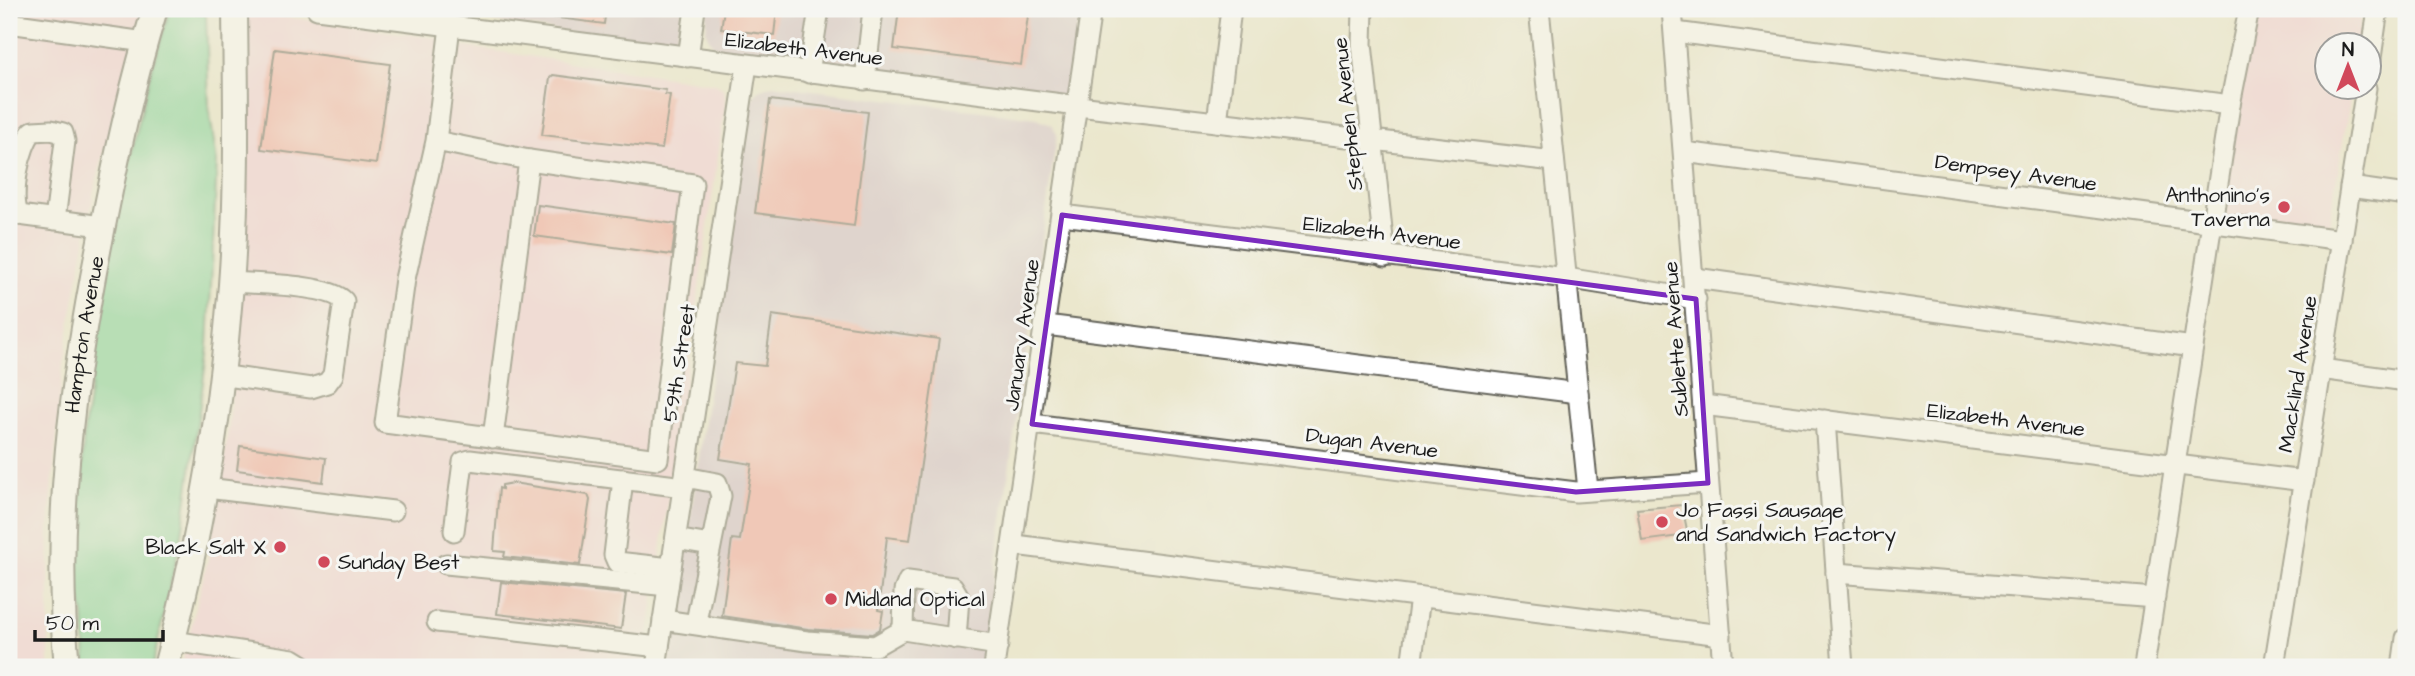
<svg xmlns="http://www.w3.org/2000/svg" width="2415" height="676" viewBox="0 0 2415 676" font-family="'Architects Daughter',sans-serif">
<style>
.built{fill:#f5cfdb}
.industrial{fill:#d1bdcc}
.green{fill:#7ad298;stroke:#4b775a;stroke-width:2}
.building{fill:#f6a39b}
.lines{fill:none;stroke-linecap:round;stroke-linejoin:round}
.minor-casing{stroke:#64635a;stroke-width:23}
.major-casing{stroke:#64635a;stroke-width:28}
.minor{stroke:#fff;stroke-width:19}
.major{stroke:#fff;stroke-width:24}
.marked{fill:none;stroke:#7b2cbf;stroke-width:5;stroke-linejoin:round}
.poi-dot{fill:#d1495b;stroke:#f6f6f2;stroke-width:2.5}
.labels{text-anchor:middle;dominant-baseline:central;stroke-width:6;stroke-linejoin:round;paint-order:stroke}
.street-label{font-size:21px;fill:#1c1c1c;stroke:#f6f6f2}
.poi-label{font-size:21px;fill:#1c1c1c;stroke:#f6f6f2;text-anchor:start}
</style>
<rect width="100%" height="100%" fill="#f6f6f2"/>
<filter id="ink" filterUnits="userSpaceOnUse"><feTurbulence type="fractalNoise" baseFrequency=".0143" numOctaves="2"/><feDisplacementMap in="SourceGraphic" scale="14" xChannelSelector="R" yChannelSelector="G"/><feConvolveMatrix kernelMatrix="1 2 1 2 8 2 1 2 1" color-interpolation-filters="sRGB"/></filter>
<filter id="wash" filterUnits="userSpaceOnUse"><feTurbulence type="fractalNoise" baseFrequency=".00686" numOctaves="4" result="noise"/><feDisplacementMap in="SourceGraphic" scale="28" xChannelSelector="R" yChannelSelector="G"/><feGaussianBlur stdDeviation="1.57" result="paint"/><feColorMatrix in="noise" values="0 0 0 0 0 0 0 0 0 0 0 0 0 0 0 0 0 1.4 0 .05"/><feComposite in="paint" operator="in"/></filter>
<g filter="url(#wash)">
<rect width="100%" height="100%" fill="#ebe7cd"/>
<g class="built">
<polygon points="9,9 144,9 95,186 63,363 49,528 49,667 9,667"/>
<polygon points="2256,9 2357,9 2361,12 2359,45 2328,46 2328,88 2352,88 2329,224 2325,229 2219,216"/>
<polygon points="258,13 443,39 460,46 715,84 724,89 726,102 644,667 181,667 208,558 229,424 246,207 245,23 249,14"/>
</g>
<g class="industrial">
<polygon points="423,9 683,9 676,37 664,43 649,44 423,12"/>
<polygon points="707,9 1080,9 1068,97 725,52 713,45 706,32"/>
<polygon points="772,85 1037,118 1051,124 1057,134 981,667 669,667 750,101 759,90"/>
</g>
<polygon class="green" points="170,9 189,9 206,15 209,108 217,162 208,347 182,534 152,667 86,667 84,616 75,569 84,430 117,214 150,75"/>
<g id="blocks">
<g class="building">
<polygon points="551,9 606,9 604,24 550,17"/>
<polygon points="724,9 777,9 774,35 721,29"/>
<polygon points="899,9 1029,9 1021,65 894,49"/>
<polygon points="275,49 390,64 376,164 261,149"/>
<polygon points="553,75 666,90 665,94 670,95 662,149 542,135 550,78"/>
<polygon points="770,100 868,112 854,226 755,213"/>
<polygon points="538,205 676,224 672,255 534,236"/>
<polygon points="772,315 939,339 910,540 887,537 878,610 883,611 880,629 872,634 808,629 722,616 732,539 740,540 752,464 720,459 735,363 765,366"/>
<polygon points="240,446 326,458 323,482 237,470"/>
<polygon points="513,483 588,495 590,500 580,565 504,557 505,552 494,551 499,488 502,489 502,485"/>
<polygon points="1682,505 1688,535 1642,541 1637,509"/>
<polygon points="501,582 626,594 621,629 497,614"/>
</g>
</g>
</g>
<g filter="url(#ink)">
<use href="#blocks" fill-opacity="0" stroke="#64635a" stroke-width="2"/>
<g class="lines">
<g class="minor-casing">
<g id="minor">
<polyline points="317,9 1078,106 1554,161"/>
<polyline points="1363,9 1362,44 1385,257"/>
<polyline points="1539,9 1588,490"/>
<polyline points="1672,9 1723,667"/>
<polyline points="9,23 145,42"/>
<polyline points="1675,32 2230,105"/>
<polyline points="688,57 695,9"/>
<polyline points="2370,65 2378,9"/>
<polyline points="809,73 819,9"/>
<polyline points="865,80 873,9"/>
<polyline points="1217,122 1231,9"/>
<polyline points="436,141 529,160 693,184 658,459 385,423 405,279 436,141 450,26"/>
<polyline points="1684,152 2342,240"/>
<polyline points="2350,187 2406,195"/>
<polyline points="1062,215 1566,278 1696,299"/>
<path d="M55,220l10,-79 -2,-8 -12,-3 -18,1c-13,13 -24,67 -14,84l83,11"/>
<polyline points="1695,278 2193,347"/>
<polyline points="1046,325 1578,393"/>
<polyline points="2321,369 2406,381"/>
<path d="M220,375l91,13 16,-5 6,-8 11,-74c-15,-17 -88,-17 -112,-19"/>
<polyline points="1703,405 2304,481"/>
<polyline points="1825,420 1843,667"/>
<polyline points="1032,424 1576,492 1708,483"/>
<polyline points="493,438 529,160"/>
<polyline points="685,477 717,483 721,496 697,617 704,626 807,641 875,646 903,630 998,645"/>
<polyline points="623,479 614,555 617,562 671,568"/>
<polyline points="207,488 393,511"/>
<polyline points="454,531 463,462 470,460 684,487"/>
<polyline points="676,539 710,545"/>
<polyline points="1015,545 1721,635"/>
<polyline points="446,564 668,586"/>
<polyline points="1836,573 2155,598"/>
<polyline points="663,620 704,626"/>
<polyline points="437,622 659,647"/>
<polyline points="903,630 904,591 908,581 953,587 959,597 956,639"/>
<polyline points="173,641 293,659 306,667"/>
<polyline points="656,667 747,65"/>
<polyline points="994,667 1091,9"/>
<polyline points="1411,667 1420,597"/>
<polyline points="2144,667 2230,105 2249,9"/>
<polyline points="2274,667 2366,88"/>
<polyline points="2402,667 2406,638"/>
</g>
</g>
<g class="major-casing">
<g id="major">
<path id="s1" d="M67,667c-14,-146 5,-288 34,-431 15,-77 31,-153 54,-227"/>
<path d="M166,667c33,-125 55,-252 65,-382 7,-92 5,-184 4,-276"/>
</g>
</g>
<use href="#minor" class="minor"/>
<use href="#major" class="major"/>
</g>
</g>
<path d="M0 0H2415V676H0ZM1062,215l634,84 12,184 -132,9 -544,-68z" fill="#ebe7cd" fill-opacity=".55" fill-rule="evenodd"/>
<path class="marked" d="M1062,215l634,84 12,184 -132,9 -544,-68z"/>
<g class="poi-dot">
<circle cx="2284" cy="207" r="7"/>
<circle cx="1662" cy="522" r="7"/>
<circle cx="280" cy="547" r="7"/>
<circle cx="324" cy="562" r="7"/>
<circle cx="831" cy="599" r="7"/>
</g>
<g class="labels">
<g class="street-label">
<text transform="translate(804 49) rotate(7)">Elizabeth Avenue</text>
<text transform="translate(1348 114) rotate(-96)">Stephen Avenue</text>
<text transform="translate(2016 173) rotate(8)">Dempsey Avenue</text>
<text transform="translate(1382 233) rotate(7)">Elizabeth Avenue</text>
<text stroke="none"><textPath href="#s1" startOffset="334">Hampton Avenue</textPath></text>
<text transform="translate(1022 335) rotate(-82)">January Avenue</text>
<text transform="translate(1676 339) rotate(-94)">Sublette Avenue</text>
<text transform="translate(679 363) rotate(-81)">59th Street</text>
<text transform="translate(2298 374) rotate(-81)">Macklind Avenue</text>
<text transform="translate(2006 420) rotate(7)">Elizabeth Avenue</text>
<text transform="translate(1372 443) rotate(7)">Dugan Avenue</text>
</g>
<g class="poi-label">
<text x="2270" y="195" text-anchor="end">Anthonino's<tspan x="2270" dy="24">Taverna</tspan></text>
<text x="1676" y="510">Jo Fassi Sausage<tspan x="1676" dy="24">and Sandwich Factory</tspan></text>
<text x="266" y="547" text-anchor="end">Black Salt X</text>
<text x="338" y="562">Sunday Best</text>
<text x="845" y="599">Midland Optical</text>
</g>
</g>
<rect width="2415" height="676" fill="none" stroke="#f6f6f2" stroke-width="35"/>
<g transform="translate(2348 66)"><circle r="33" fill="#f6f6f2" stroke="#9f9f9c" stroke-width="2"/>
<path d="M0-5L12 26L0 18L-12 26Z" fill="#d1495b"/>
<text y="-10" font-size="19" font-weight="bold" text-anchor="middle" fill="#1c1c1c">N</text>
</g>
<path d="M35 630v10h128v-10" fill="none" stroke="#1c1c1c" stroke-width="3.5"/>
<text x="46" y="630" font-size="21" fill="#1c1c1c" stroke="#f6f6f2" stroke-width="5" paint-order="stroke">50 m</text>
</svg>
